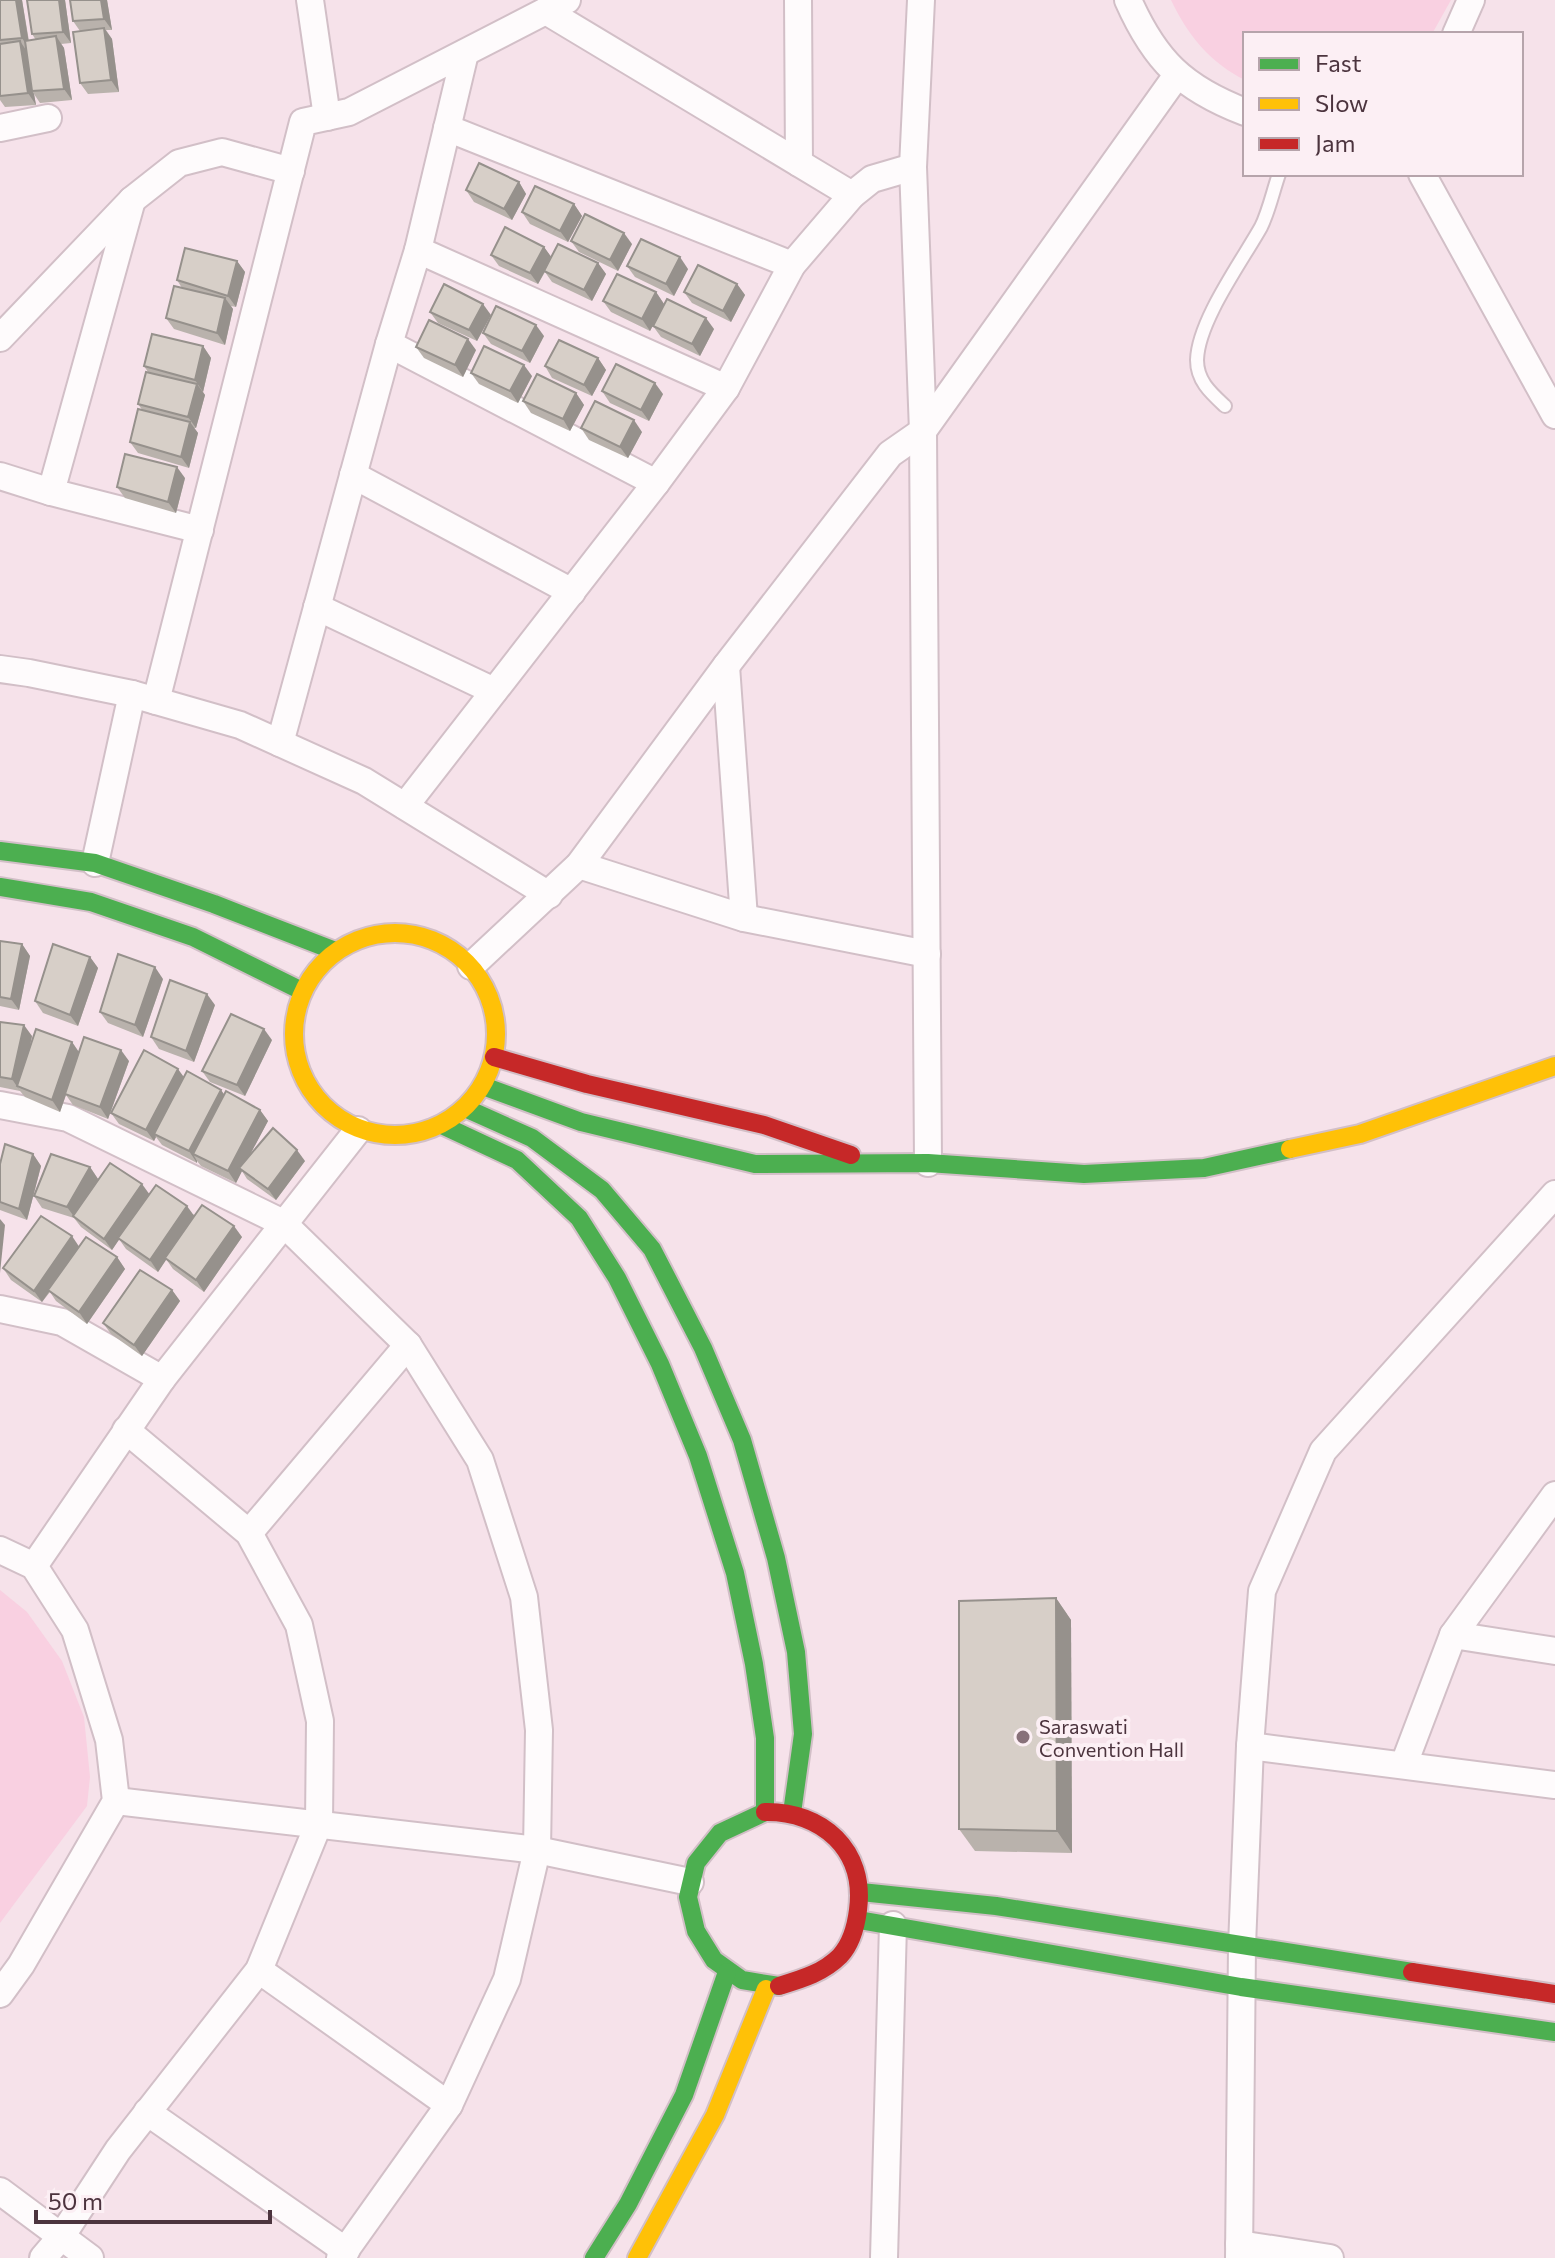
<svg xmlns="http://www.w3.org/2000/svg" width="1555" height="2258" viewBox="0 0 1555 2258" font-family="Commissioner,sans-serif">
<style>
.green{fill:#f9d0e1}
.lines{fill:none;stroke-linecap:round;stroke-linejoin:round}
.lane-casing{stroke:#d2bfc7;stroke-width:16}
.street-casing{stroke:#d2bfc7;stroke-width:30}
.fast-casing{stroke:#d2bfc7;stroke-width:22}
.slow-casing{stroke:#d2bfc7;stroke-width:22}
.jam-casing{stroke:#d2bfc7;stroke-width:22}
.lane{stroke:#fefbfc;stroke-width:12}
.street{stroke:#fefbfc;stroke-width:26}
.fast{stroke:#4caf50;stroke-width:18}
.slow{stroke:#ffc107;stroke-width:18}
.jam{stroke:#c62828;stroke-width:18}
.wall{fill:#b9b2ac}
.shaded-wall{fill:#96918c}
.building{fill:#d7cfc8;stroke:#96918c;stroke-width:2}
.poi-dot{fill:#88717a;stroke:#fceff4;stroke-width:3}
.labels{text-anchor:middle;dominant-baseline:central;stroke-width:8;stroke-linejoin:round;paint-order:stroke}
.poi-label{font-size:20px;fill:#4c343e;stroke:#fceff4;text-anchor:start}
</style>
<rect width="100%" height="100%" fill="#f6e2ea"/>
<g class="green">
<path d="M1171,0h280l-19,34h-187v46c-35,-17 -58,-46 -74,-80z"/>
<polygon points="0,1590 27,1612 62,1661 84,1717 90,1777 87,1806 0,1923"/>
</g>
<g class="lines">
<g class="lane-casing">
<path id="lane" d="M1225,406c-14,-13 -28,-25 -28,-46 1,-39 45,-99 64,-133 8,-16 12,-36 18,-53"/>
</g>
<g class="street-casing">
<g id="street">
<polyline points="310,0 327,117"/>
<polyline points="798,0 799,163"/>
<polyline points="921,0 913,167 923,431 928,1163"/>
<path d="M1128,0c27,61 55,88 117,112"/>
<polyline points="546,11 852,195"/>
<polyline points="1456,34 1471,0"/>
<polyline points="0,128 48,118"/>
<polyline points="447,128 792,265"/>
<polyline points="1422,174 1555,415"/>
<polyline points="132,200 51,492 200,530"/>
<polyline points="418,250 726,388"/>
<polyline points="0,338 132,200 179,163 222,152 291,171"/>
<polyline points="389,344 656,483"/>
<polyline points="353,475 572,592"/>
<polyline points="0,476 51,492"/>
<polyline points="317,607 494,691"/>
<polyline points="726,666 744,918"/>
<polyline points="0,669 29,673 132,694 240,725 364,781 549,895"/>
<polyline points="156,701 303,122 349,112 567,0"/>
<polyline points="280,743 389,344 418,250 465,53"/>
<polyline points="405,806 656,483 726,388 792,265 852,195 872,179 913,167"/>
<polyline points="95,863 132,694"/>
<polyline points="579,865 744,918 927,954"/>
<polyline points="471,966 579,865 726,666 890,454 923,431 1177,75"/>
<polyline points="0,1105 68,1118 283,1223 408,1345 480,1460 524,1597 539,1730 537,1850 507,1979 449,2105 340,2258"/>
<polyline points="0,1309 62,1322 162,1379"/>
<polyline points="249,1533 408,1345"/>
<polyline points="0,1550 34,1566 75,1630 109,1740 116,1801 21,1965 0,1994"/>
<polyline points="34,1566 162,1379 358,1130"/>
<polyline points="1453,1635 1555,1651"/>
<polyline points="1250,1746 1555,1785"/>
<polyline points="1404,1764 1453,1635 1555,1495"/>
<polyline points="116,1801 537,1850 690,1882"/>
<polyline points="259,1970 449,2105"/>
<polyline points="147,2112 346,2251"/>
<polyline points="0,2191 90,2258"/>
<polyline points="1239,2244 1330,2258"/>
<polyline points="43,2258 61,2237 118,2150 259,1970 319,1823 320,1721 299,1625 249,1533 126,1430"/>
<polyline points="884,2258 893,1925"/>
<polyline points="1239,2258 1242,1946 1250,1746 1262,1591 1323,1451 1555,1194"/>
</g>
</g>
<g class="fast-casing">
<g id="fast">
<polyline points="0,851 95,863 214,904 335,951"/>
<polyline points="0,887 91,902 193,937 302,991"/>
<polyline points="483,1086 581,1122 755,1164 928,1163 1084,1174 1204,1168 1290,1149"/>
<polyline points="465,1108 532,1138 602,1190 652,1249 703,1348 742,1440 776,1558 796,1652 803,1734 792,1813"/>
<polyline points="442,1125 517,1160 579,1218 617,1278 660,1364 698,1456 735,1573 754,1664 765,1738 765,1812"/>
<polyline points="765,1812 720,1833 696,1863 688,1897 696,1931 714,1960 742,1980 779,1986"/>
<polyline points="861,1892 996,1906 1412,1972"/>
<polyline points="859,1920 1241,1987 1555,2032"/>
<polyline points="594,2258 628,2204 684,2095 727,1972"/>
</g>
</g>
<g class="slow-casing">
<g id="slow">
<circle cx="395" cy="1034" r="101"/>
<polyline points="1290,1149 1360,1134 1555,1066"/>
<polyline points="637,2258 715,2115 766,1989"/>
</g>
</g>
<g class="jam-casing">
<g id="jam">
<polyline points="494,1057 587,1084 764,1125 851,1155"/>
<path d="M765,1812c57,-1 101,38 93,98 -2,16 -7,34 -18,46 -17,17 -38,23 -61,30"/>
<polyline points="1412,1972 1555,1994"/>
</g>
</g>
<use href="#lane" class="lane"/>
<use href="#street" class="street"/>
<use href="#fast" class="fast"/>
<use href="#slow" class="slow"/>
<use href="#jam" class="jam"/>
</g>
<g class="wall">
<polygon points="0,0 22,0 29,41 36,40 32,34 27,0 65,0 71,43 61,44 64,48 72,100 40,103 34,94 36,105 5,107 0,100"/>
<polygon points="70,0 107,0 112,30 106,30 112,39 119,92 88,94 80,83 80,31 73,21"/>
<polygon points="519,182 526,194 512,220 474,202 466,190"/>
<polygon points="574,204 582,216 568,242 530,224 522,212"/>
<polygon points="571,241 632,244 618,271 579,252"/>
<polygon points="544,247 551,257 598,263 606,274 592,301 552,282 545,272 538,284 499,266 491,255"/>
<polygon points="237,261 245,272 236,307 231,306 233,309 225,345 174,329 166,318 182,288 177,280"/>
<polygon points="627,266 688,269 674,296 635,277"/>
<polygon points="737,284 745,295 731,322 692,303 684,292"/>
<polygon points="656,292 664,304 714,329 700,356 661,337 653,326 664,304 650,331 611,312 603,301"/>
<polygon points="430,312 491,315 477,341 438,323"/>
<polygon points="483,333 544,336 530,363 491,344"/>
<polygon points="203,346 211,358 203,392 205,395 196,428 194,428 198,433 189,468 138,453 130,442 143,411 138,404 148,372 144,366"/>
<polygon points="416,347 476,350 463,377 424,358"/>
<polygon points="598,358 606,370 592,396 552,378 545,366"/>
<polygon points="471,373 532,376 518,403 479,384"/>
<polygon points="602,391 663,394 649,421 610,403"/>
<polygon points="576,393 584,405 570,431 531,413 523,401"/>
<polygon points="581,428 642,432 628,458 589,440"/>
<polygon points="185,478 176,513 125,498 117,487"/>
<polygon points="0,941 22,944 30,956 19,1010 0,1006"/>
<polygon points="90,957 98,968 78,1026 43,1013 35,1001"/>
<polygon points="163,979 143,1037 108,1023 100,1012"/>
<polygon points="215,1005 194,1062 159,1049 151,1037"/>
<polygon points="0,1022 32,1036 29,1050 72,1042 79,1052 129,1061 108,1119 73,1105 66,1095 60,1112 25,1097 20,1091 0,1087"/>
<polygon points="272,1040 245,1096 210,1082 202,1071"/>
<polygon points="184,1078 260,1110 268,1121 250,1154 305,1161 276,1200 247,1179 242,1171 236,1183 201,1166 197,1161 197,1163 162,1145 156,1137 154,1141 119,1124 111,1113"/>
<polygon points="33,1154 41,1166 27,1220 0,1210 0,1202"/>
<polygon points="90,1167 98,1179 149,1194 242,1237 204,1292 173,1269 166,1259 158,1272 126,1249 119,1239 112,1250 81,1227 74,1218 42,1208 34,1196"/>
<polygon points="79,1246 117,1257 125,1269 87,1324 56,1301 50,1292 42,1302 11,1280 3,1268"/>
<polygon points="172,1290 180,1301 142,1356 111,1334 103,1323"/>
<polygon points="1056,1598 1071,1620 1072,1853 975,1851 959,1829"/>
</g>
<g class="shaded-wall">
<polygon points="16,0 22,0 30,50 22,38"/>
<polygon points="59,0 65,0 71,43 63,32"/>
<polygon points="101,0 107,0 112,30 104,19"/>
<polygon points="104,28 112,39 119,92 111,80"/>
<polygon points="56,36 64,48 72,100 64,89"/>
<polygon points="20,41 28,53 32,91 34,94 36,105 28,93"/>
<polygon points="519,182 526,194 512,220 504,209"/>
<polygon points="574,204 582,216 568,242 560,231"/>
<polygon points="624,233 632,244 618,271 610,260"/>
<polygon points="544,247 552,258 538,284 530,273"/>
<polygon points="680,257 688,269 674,296 666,284"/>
<polygon points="237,261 245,272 236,307 228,296"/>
<polygon points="598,263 606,274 592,301 584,290"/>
<polygon points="737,284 745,295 731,322 723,311"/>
<polygon points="656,292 664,304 650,331 642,319"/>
<polygon points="225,298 233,309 225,345 217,333"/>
<polygon points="483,304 491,315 477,341 469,330"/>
<polygon points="706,318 714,329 700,356 692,344"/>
<polygon points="536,325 544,336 530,363 522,351"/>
<polygon points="468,339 476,350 463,377 455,365"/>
<polygon points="203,346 211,358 203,392 195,380"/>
<polygon points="598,358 606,370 592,396 584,385"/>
<polygon points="524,365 532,376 518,403 510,391"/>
<polygon points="655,383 663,394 649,421 641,410"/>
<polygon points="197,384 205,395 196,428 188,417"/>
<polygon points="576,393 584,405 570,431 563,419"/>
<polygon points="634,420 642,432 628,458 620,447"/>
<polygon points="190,422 198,433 189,468 181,457"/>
<polygon points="177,467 185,478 176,513 168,502"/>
<polygon points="22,944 30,956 19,1010 11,999"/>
<polygon points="90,957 98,968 78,1026 70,1015"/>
<polygon points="155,967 163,979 143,1037 135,1025"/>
<polygon points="207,994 215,1005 194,1062 186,1051"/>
<polygon points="24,1025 32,1036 21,1088 17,1086 20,1091 12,1079"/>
<polygon points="264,1029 272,1040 245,1096 237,1085"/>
<polygon points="72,1042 80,1054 60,1112 52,1100"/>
<polygon points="121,1050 129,1061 108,1119 100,1107"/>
<polygon points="178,1069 186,1080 154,1134 156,1137 154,1141 146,1130"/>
<polygon points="221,1090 229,1101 193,1154 197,1161 197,1163 189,1151"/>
<polygon points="260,1110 268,1121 242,1170 239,1168 242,1171 236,1183 228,1171"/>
<polygon points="297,1150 305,1161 276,1200 268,1189"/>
<polygon points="33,1154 41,1166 27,1220 19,1209"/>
<polygon points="90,1167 98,1179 75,1218 67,1207"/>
<polygon points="142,1184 150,1195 112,1250 104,1239"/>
<polygon points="187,1206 195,1217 158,1272 150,1260"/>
<polygon points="0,1219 5,1225 0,1273"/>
<polygon points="234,1226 242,1237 204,1292 196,1280"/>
<polygon points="72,1236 80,1248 42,1302 34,1291"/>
<polygon points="117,1257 125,1269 87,1324 79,1312"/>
<polygon points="172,1290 180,1301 142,1356 134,1345"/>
<polygon points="1056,1598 1071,1620 1072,1853 1057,1831"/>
</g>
<g class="building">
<polygon points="0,0 16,0 22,38 0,40"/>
<polygon points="27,0 59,0 63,32 32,34"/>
<polygon points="70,0 101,0 104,19 73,21"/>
<polygon points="104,28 111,80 80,83 73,32"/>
<polygon points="56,36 64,89 32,91 25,41"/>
<polygon points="20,41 28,93 0,96 0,44"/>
<polygon points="479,163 519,182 504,209 466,190"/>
<polygon points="535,186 574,204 560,231 522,212"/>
<polygon points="585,214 624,233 610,260 571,241"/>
<polygon points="505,227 544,247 530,273 491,255"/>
<polygon points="641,239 680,257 666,284 627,266"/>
<polygon points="558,244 598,263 584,290 544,271"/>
<polygon points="185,248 237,261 228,296 177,280"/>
<polygon points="698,265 737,284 723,311 684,292"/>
<polygon points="617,274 656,292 642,319 603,301"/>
<polygon points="444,284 483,304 469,330 430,312"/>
<polygon points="174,286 225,298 217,333 166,318"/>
<polygon points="667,299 706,318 692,344 653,326"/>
<polygon points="496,306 536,325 522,351 483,333"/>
<polygon points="429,320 468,339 455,365 416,347"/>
<polygon points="152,334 203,346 195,380 144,366"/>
<polygon points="559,340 598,358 584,385 545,366"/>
<polygon points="484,346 524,365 510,391 471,373"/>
<polygon points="616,364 655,383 641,410 602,391"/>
<polygon points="146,372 197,384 188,417 138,404"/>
<polygon points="537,374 576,393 563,419 523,401"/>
<polygon points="595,401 634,420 620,447 581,428"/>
<polygon points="138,409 190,422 181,457 130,442"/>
<polygon points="125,454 177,467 168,502 117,487"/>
<polygon points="0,941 22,944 11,999 0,997"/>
<polygon points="53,944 90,957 70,1015 35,1001"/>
<polygon points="118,954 155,967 135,1025 100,1012"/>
<polygon points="170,980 207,994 186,1051 151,1037"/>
<polygon points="231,1014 264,1029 237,1085 202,1071"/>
<polygon points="0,1022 24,1025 12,1079 0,1077"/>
<polygon points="36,1029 72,1042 52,1100 17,1086"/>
<polygon points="84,1037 121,1050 100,1107 65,1094"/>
<polygon points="144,1050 178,1069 146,1130 111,1113"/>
<polygon points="187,1071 221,1090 189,1151 154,1134"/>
<polygon points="226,1091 260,1110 228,1171 193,1154"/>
<polygon points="273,1128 297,1150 268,1189 239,1168"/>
<polygon points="5,1144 33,1154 19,1209 0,1202 0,1164"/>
<polygon points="51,1154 90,1167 67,1207 34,1196"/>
<polygon points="110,1163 142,1184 104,1239 73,1216"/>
<polygon points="156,1185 187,1206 150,1260 118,1238"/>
<polygon points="202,1205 234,1226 196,1280 165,1258"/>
<polygon points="41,1216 72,1236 34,1291 3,1268"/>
<polygon points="86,1237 117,1257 79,1312 48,1290"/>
<polygon points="140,1270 172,1290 134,1345 103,1323"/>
<polygon points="1056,1598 1057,1831 959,1829 959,1601"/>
</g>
<circle class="poi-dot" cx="1023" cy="1737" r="8"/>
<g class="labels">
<g class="poi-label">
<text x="1039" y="1726">Saraswati<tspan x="1039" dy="23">Convention Hall</tspan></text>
</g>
</g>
<rect x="1243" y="32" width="280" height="144" fill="#fceff4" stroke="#b6a4ab" stroke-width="2"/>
<rect x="1259" y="58" width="40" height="12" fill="#4caf50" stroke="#b6a4ab" stroke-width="2"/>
<text x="1315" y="72" font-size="24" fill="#4c343e">Fast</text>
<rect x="1259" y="98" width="40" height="12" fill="#ffc107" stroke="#b6a4ab" stroke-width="2"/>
<text x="1315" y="112" font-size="24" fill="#4c343e">Slow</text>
<rect x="1259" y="138" width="40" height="12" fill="#c62828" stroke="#b6a4ab" stroke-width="2"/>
<text x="1315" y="152" font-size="24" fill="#4c343e">Jam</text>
<path d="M36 2210v12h234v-12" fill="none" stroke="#4c343e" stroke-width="4"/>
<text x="48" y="2210" font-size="24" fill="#4c343e" stroke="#fceff4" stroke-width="6" paint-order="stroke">50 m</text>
</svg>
